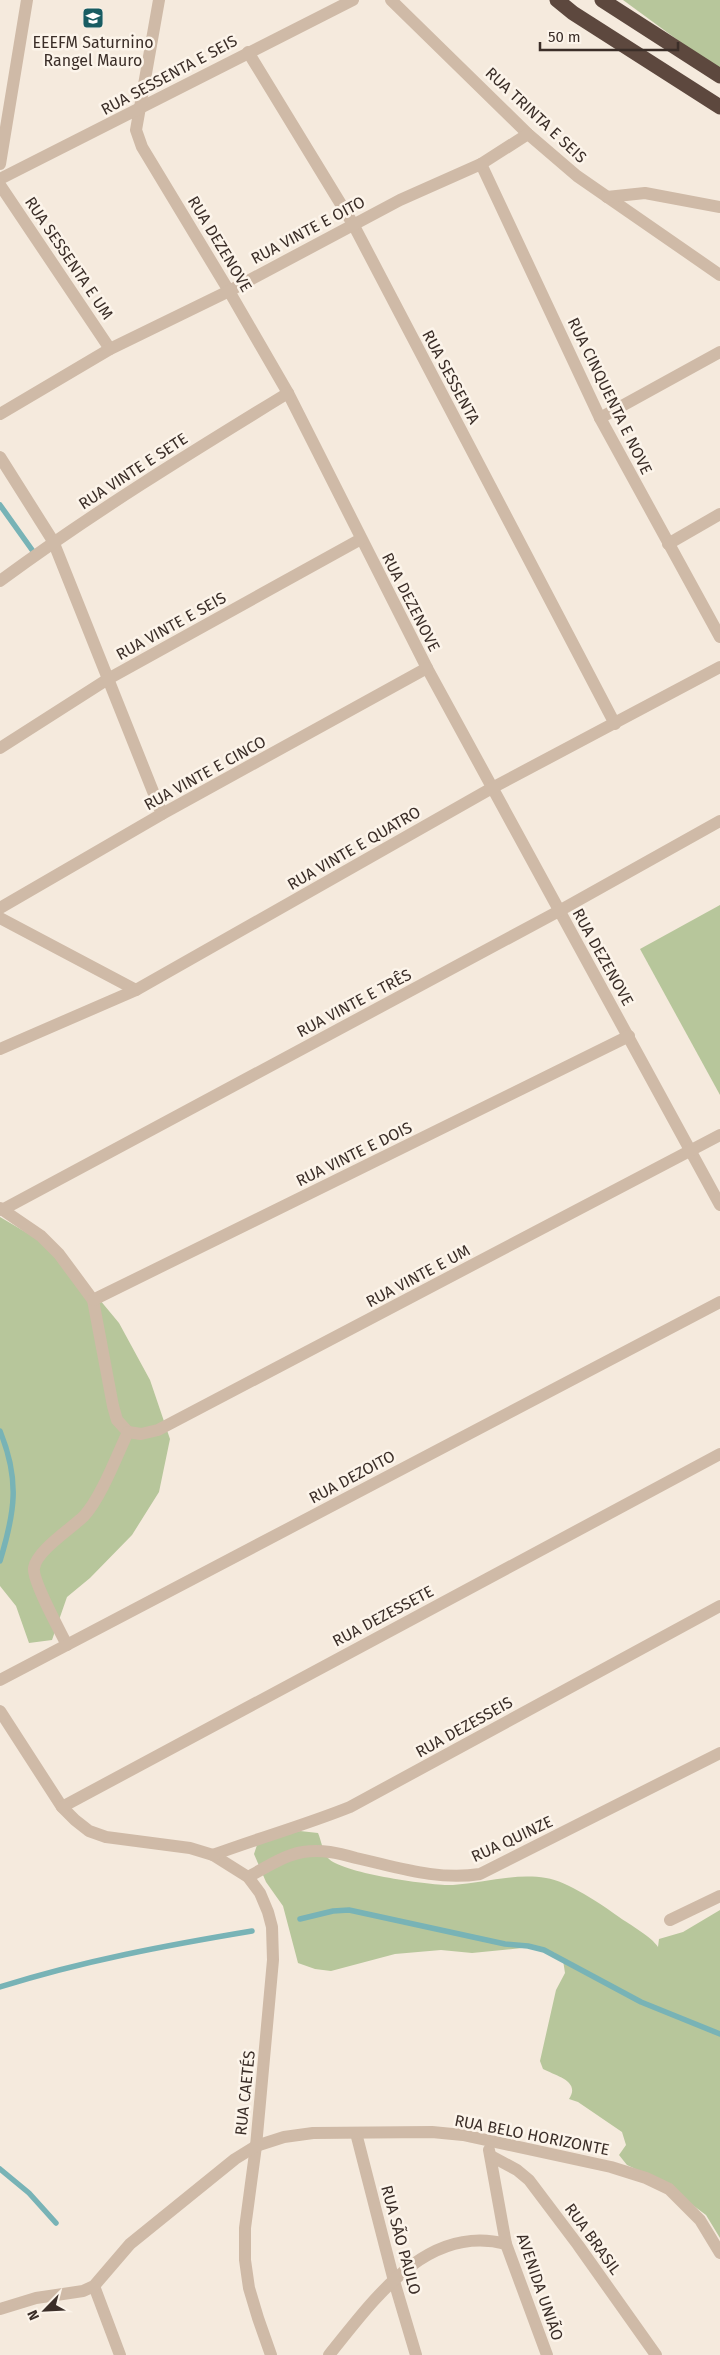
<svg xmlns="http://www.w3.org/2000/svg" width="720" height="2355" viewBox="0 0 720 2355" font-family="'Fira Sans',sans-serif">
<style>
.green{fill:#b7c69b}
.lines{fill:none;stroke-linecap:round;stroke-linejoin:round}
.stream{stroke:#78b3b6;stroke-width:5.5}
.minor{stroke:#cfbaa7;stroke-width:12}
.highway{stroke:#5d483e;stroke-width:15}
.labels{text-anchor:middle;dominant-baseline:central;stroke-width:5;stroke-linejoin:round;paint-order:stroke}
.poi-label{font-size:16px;fill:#3b2e28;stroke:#fcf4ea}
.street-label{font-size:16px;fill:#3b2e28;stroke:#fcf4ea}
</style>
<rect width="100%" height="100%" fill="#f5eadd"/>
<g class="green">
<polygon points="623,0 720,0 720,71"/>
<polygon points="720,905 720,1095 640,949"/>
<polygon points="0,1217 61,1253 119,1323 150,1380 170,1439 159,1492 132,1535 90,1578 67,1597 52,1640 29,1643 16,1606 0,1586"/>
<path d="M300,1831l18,2c3,7 5,19 10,25 12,15 104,28 125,27 31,-2 61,-12 93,-7 21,3 55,26 73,39 10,7 33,20 39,30l1,-8 24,-7 37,-22v328l-14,-23 -47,-35 -32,-15 -8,-10 7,-10 -4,-13 -44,-30 -9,-3c12,-18 -13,-23 -26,-30l-3,-8 16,-71 9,-17 -2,-13 -8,-7 -19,-5h-14l-50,5 -31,-3 -46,4 -64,17 -16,-2 -17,-6 -15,-57 -17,-24 -12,-28 4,-12z"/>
</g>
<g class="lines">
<g class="stream">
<polyline points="0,505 35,554"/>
<path d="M0,1431c20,49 15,81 0,130"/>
<polyline points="300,1919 333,1911 349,1910 505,1944 528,1946 544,1950 641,2002 720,2034"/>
<path d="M0,1987c82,-26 168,-42 252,-56"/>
<polyline points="0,2169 29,2193 56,2223"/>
</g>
<g class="minor">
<polyline points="159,0 136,130 142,147 229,291 288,393 427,668 720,1205"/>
<polyline points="391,0 528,134 577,176 720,275"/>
<polyline points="248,52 353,224 615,724"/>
<polyline points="0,164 27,0"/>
<polyline points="481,164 600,418 720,637"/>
<polyline points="0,179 353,0"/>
<polyline points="0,185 110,349"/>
<polyline points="607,197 645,193 720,207"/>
<polyline points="0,414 110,349 229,291 400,200 481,164 528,134"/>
<polyline points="600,418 720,352"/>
<polyline points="0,457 53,541 162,814"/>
<polyline points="668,544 720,514"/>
<path d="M0,581c92,-68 190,-128 288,-188"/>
<polyline points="0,748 108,679 361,539"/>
<polyline points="0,908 162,814 427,668"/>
<polyline points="0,918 136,990"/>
<polyline points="0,1049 136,990 492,788 720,667"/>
<polyline points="0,1208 41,1236 59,1254 93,1300 113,1406 117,1420 128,1432"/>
<polyline points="2,1210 559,911 720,821"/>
<polyline points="93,1300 629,1036"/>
<polyline points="128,1432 141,1434 158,1430 720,1135"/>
<path d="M67,1645c-7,-14 -35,-65 -33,-77 2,-17 38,-40 50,-52 17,-18 33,-61 44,-84"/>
<polyline points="0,1680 720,1302"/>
<polyline points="0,1711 62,1807 75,1820 89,1831 106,1837 190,1848 213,1855 248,1877 260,1893 268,1912 272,1927 273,1960 256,2146 245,2228 245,2260 249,2288 258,2318 271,2355"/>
<polyline points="62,1807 720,1454"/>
<path d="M213,1855c46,-17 92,-30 137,-48l370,-201"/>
<path d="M248,1877c17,-9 36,-22 55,-25 19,-3 35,1 53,6 41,9 82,23 124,16l240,-121"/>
<polyline points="670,1920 720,1896"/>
<polyline points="356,2133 394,2281 416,2355"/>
<polyline points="489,2150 506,2244 547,2355"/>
<polyline points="491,2156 517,2170 529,2180 578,2245 656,2355"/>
<polyline points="94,2286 120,2355"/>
<polyline points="0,2309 36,2298 83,2291 94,2286 130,2244 235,2159 256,2146 284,2137 313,2133 432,2132 463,2135 611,2167 646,2178 669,2189 700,2220 720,2253"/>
<path d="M329,2355c44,-54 97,-132 177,-111"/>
</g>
<g class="highway">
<polyline points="557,0 573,13 720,107"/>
<polyline points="602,0 720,76"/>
</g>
</g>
<defs>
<g id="school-square" transform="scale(1.125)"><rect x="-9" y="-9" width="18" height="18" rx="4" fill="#185c62" stroke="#fcf4ea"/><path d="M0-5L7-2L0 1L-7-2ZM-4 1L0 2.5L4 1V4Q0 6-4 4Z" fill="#fff"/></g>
</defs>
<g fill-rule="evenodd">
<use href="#school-square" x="93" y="18"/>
</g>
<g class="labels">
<g class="poi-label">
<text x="93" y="42">EEEFM Saturnino<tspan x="93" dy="18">Rangel Mauro</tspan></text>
</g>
<g class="street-label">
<text transform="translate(169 75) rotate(-28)">RUA SESSENTA E SEIS</text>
<text transform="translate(536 115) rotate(43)">RUA TRINTA E SEIS</text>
<text transform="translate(308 230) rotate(-28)">RUA VINTE E OITO</text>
<text transform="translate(220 244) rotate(59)">RUA DEZENOVE</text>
<text transform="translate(69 258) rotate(56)">RUA SESSENTA E UM</text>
<text transform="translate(451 377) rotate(62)">RUA SESSENTA</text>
<text transform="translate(610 396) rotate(64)">RUA CINQUENTA E NOVE</text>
<text transform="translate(133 471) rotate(-33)">RUA VINTE E SETE</text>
<text transform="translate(411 602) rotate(63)">RUA DEZENOVE</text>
<text transform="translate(171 626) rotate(-29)">RUA VINTE E SEIS</text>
<text transform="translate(205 773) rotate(-29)">RUA VINTE E CINCO</text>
<text transform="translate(354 848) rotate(-30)">RUA VINTE E QUATRO</text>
<text transform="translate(603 957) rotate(61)">RUA DEZENOVE</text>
<text transform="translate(354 1003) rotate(-28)">RUA VINTE E TRÊS</text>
<text transform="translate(354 1154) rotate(-26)">RUA VINTE E DOIS</text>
<text transform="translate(418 1276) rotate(-28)">RUA VINTE E UM</text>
<text transform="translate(352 1477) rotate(-28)">RUA DEZOITO</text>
<text transform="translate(383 1616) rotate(-28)">RUA DEZESSETE</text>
<text transform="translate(464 1727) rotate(-29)">RUA DEZESSEIS</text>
<text transform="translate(512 1839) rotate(-25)">RUA QUINZE</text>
<text transform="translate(245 2093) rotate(-84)">RUA CAETÉS</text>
<text transform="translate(532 2135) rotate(11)">RUA BELO HORIZONTE</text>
<text transform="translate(593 2239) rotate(54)">RUA BRASIL</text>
<text transform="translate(401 2240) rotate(75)">RUA SÃO PAULO</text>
<text transform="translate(540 2287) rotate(71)">AVENIDA UNIÃO</text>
</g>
</g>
<g transform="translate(45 2310) rotate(246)" stroke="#fcf4ea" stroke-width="4" paint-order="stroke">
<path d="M0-4L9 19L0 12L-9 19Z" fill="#3b2e28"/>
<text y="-8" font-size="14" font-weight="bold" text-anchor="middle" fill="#3b2e28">N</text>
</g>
<path d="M540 42v8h138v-8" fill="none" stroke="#3b2e28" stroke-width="2.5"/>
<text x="548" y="42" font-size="15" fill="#3b2e28" stroke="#fcf4ea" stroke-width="4" paint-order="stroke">50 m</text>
</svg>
